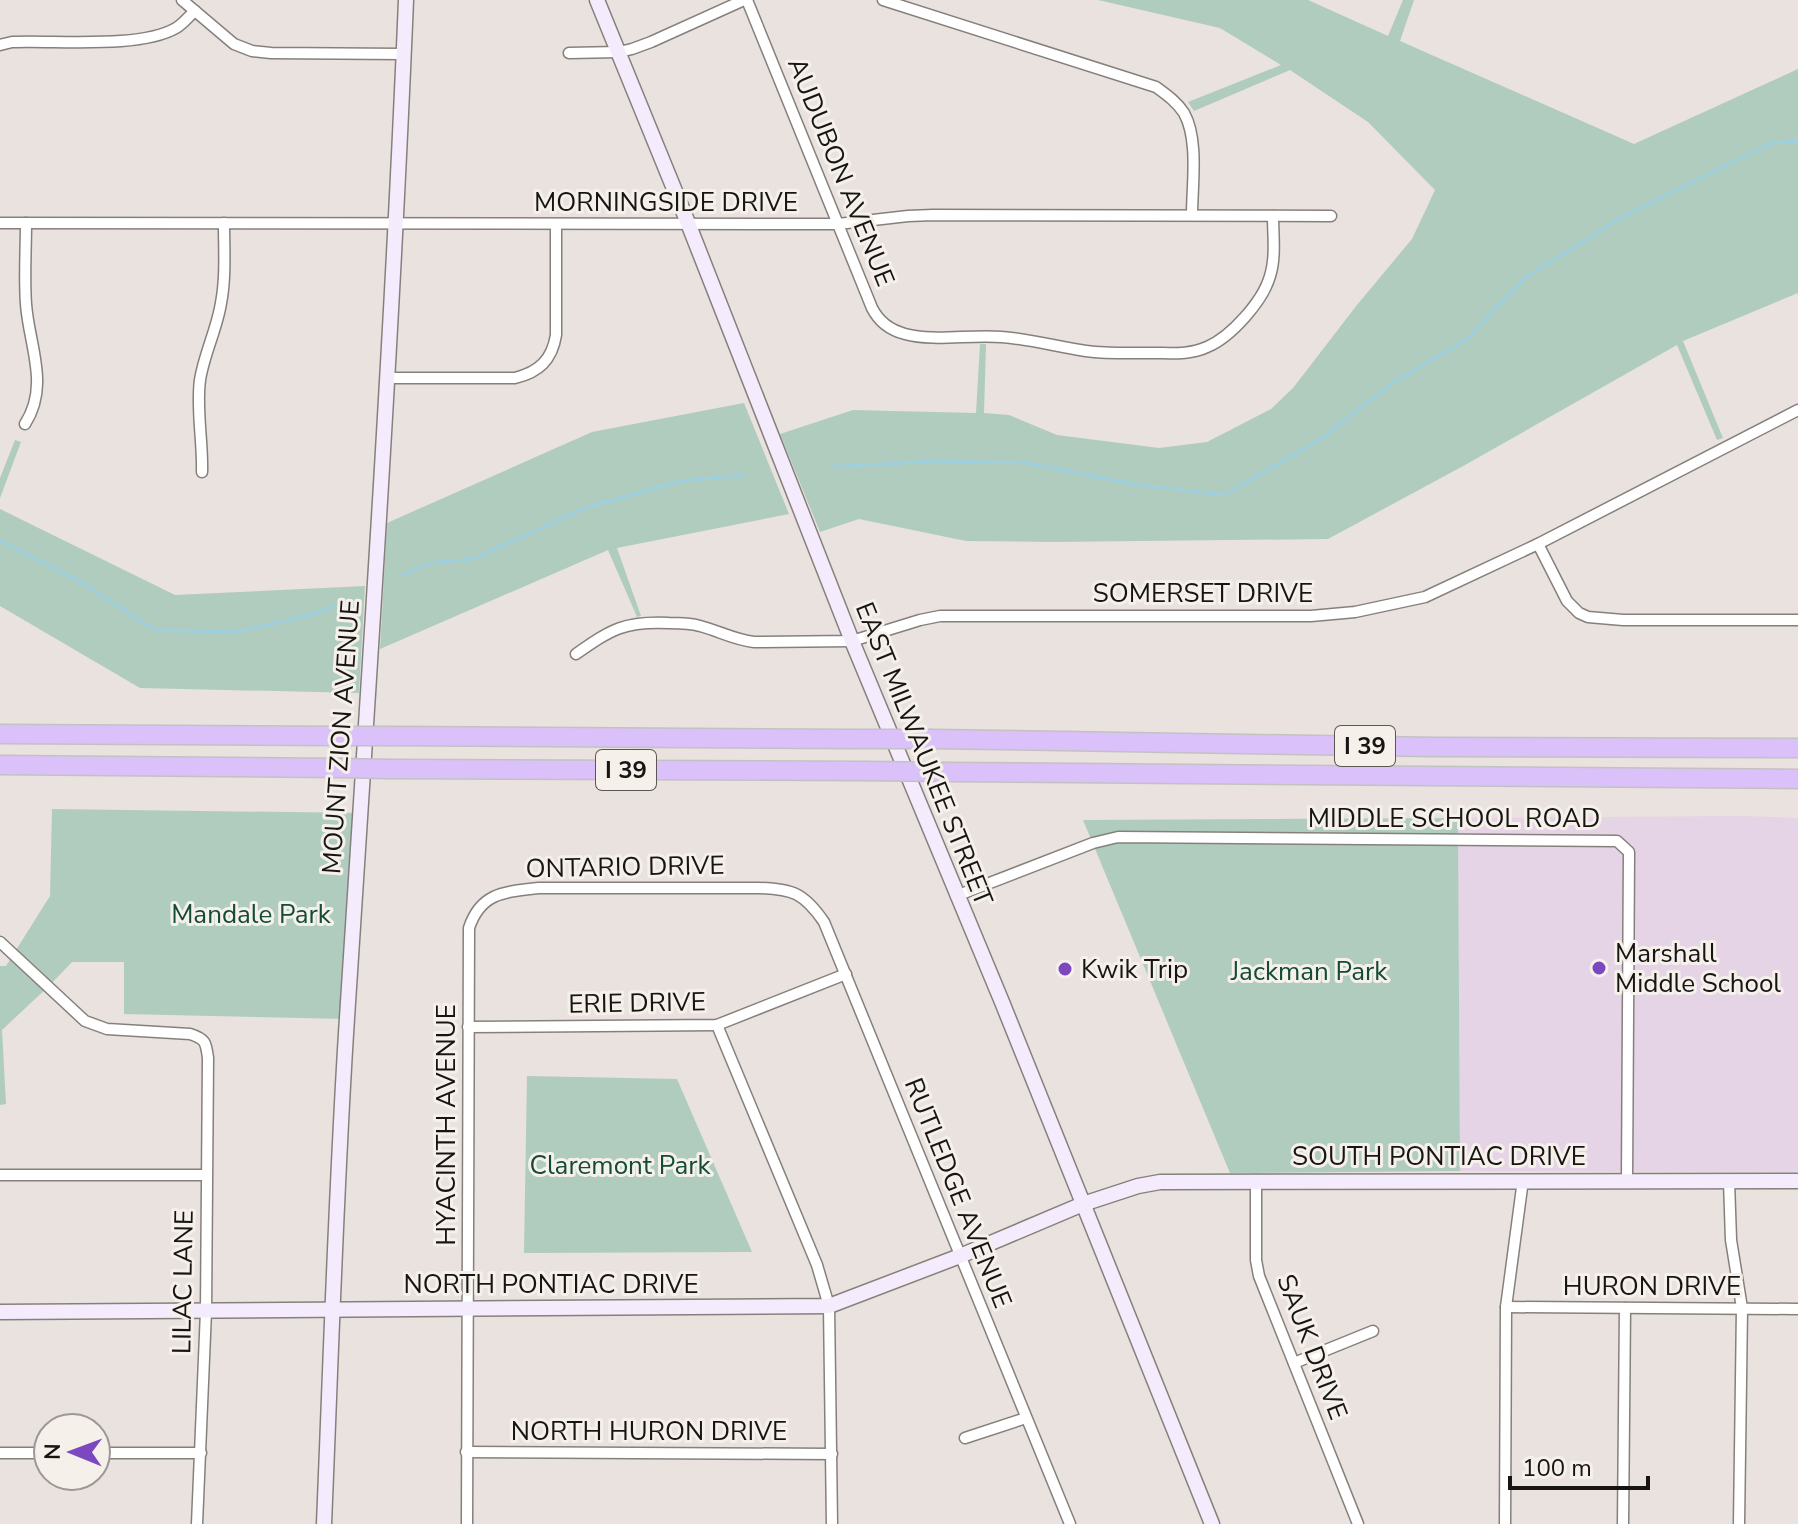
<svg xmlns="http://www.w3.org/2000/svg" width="1798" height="1524" viewBox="0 0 1798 1524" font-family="'Nunito Sans',sans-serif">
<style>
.education{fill:#e5d4e5}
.green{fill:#b0ccbe}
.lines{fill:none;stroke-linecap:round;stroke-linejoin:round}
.stream{stroke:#9fd0e0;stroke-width:3}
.street-casing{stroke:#86807c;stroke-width:13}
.secondary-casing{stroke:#86807c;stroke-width:17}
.highway-casing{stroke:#c3c2c2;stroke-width:21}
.street{stroke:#fff;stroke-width:10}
.secondary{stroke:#f4ecfd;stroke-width:14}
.highway{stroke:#dac1f9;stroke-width:18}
.highway-bridge-casing{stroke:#c3c2c2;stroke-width:21;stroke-linecap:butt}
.highway-bridge{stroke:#dac1f9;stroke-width:18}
.poi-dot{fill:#7b48c0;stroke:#f6f0eb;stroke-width:3}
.labels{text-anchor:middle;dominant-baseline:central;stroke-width:6;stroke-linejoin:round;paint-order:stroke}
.shield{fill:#f6f0eb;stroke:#5a5754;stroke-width:2}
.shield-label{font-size:24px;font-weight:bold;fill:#171514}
.street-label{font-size:26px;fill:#171514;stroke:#f6f0eb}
.park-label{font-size:26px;fill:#124b36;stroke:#f6f0eb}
.poi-label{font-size:26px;fill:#171514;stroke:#f6f0eb;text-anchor:start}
</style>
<rect width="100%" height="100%" fill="#e9e2de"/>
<polygon class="education" points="1741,816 1798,818 1798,1172 1460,1171 1458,818"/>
<g class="green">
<polygon points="1098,0 1308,0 1388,36 1403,0 1414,0 1400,41 1634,144 1798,69 1798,293 1683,341 1723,438 1717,440 1677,345 1465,465 1328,539 1053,542 966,541 859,519 820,532 780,434 853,410 976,413 980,344 986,344 984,413 1009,415 1057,435 1159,448 1207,442 1271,409 1293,388 1357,305 1412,239 1435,190 1368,122 1290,70 1194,111 1188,102 1281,65 1220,28"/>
<polygon points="744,403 789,514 617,548 641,616 637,617 608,550 380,649 387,523 592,432"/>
<polygon points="15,440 21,442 0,498 0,478"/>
<polygon points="0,509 175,595 365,586 359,693 140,688 0,606"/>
<polygon points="52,809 361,813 347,1019 124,1014 124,962 72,962 49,986 2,1030 6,1104 0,1105 0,966 6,966 50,896"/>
<polygon points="1458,818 1460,1171 1230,1173 1083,820"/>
<polygon points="527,1076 677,1079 752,1252 524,1253"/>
</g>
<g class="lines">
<g class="stream">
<polyline points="832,467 936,461 1027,463 1133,484 1224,495 1321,439 1394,382 1466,340 1525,278 1622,217 1772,143 1798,141"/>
<polyline points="0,541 79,581 155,630 237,632 314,614 333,606"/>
<polyline points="403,575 430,563 473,559 585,508 681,481 743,475"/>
</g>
<g class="street-casing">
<g id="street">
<polyline points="182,0 234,44 252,51 271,53 403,54"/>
<path d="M747,0l125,308c7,14 18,22 33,26 29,8 66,0 97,3 28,2 56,10 84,14 22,3 44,2 67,2 18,0 37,2 54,-6 24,-10 56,-46 63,-71 6,-19 3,-41 3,-60"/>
<path d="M883,0l273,87c11,8 21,15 28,26 15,27 8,72 8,102"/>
<path d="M0,45l12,-3c44,-2 128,7 164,-14 7,-4 13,-12 19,-17"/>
<polyline points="569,53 619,52 632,49 651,42 744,0"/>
<polyline points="0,223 838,224 908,216 933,215 1331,216"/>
<path d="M386,378h129c24,-6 37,-18 41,-43v-111"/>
<path d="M25,424c25,-39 4,-78 1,-120 -2,-27 0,-54 0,-81"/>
<path d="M202,472c1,-30 -6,-63 -2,-92 4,-26 17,-51 21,-77 5,-26 3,-53 3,-80"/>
<polyline points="1538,544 1567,601 1579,613 1588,617 1623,620 1798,620"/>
<path d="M576,654c36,-25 48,-33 93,-31 10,0 21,0 31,3 19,5 35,14 54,16l98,-1 68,-21 20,-4h371l44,-4 70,-15 113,-53 260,-134"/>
<polyline points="956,896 1093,843 1118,837 1617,841 1629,852 1627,1180"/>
<path d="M0,942l85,79 22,8 83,5c16,5 16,9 18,24l-2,253 -9,213"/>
<polyline points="717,1025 817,1265 829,1306 832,1524"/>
<polyline points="468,1027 717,1025 846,974"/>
<polyline points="0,1175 206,1175"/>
<polyline points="1256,1180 1256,1260 1259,1276 1358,1524"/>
<polyline points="1729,1181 1731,1240 1742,1308 1739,1524"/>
<polyline points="1506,1307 1798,1309"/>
<polyline points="1294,1363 1373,1331"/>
<polyline points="965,1438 1026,1418"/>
<polyline points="466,1452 832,1454"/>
<polyline points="0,1453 48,1453"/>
<polyline points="96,1453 201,1453"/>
<path d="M467,1524l2,-596c12,-36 36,-36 70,-40h220c34,1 45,5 65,34l246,602"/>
<polyline points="1505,1524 1506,1307 1523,1180"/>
<polyline points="1623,1524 1625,1308"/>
</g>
</g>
<g class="secondary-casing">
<g id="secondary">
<polyline points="597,0 688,223 852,641 1002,1002 1212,1524"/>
<polyline points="0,1312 829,1306 960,1256 1083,1204 1138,1186 1160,1182 1798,1181"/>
<path d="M324,1524c7,-168 12,-337 23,-506 22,-339 45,-678 59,-1018"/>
</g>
</g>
<g class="highway-casing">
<g id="highway">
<polyline points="0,734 342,736"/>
<polyline points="388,736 852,739"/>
<polyline points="932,739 1435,747 1798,748"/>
<polyline points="0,765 341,768"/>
<polyline points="387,769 865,771"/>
<polyline points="946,772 1798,779"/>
</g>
</g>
<use href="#street" class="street"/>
<use href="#secondary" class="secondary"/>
<use href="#highway" class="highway"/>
<g class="highway-bridge-casing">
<g id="highway-bridge">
<polyline points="342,736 388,736"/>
<polyline points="852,739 932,739"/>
<polyline points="341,768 387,769"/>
<polyline points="865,771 946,772"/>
</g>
</g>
<use href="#highway-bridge" class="highway-bridge"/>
</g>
<g class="poi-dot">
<circle cx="1599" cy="968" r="8"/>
<circle cx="1065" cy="969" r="8"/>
</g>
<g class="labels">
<g class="shield">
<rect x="1335" y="726" width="60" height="40" rx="6"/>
<rect x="596" y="750" width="60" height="40" rx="6"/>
</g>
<g class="shield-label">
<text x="1365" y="746">I 39</text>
<text x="626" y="770">I 39</text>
</g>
<g class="street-label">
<text transform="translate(841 172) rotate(68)">AUDUBON AVENUE</text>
<text x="666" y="202">MORNINGSIDE DRIVE</text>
<text x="1203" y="593">SOMERSET DRIVE</text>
<text transform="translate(341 737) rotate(-86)">MOUNT ZION AVENUE</text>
<text transform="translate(924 754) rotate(68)">EAST MILWAUKEE STREET</text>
<text x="1454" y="818">MIDDLE SCHOOL ROAD</text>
<text transform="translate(625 867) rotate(-1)">ONTARIO DRIVE</text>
<text transform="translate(637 1003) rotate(-1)">ERIE DRIVE</text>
<text transform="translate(446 1125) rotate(-90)">HYACINTH AVENUE</text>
<text x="1439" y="1156">SOUTH PONTIAC DRIVE</text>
<text transform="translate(958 1193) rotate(68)">RUTLEDGE AVENUE</text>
<text transform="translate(183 1282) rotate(-89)">LILAC LANE</text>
<text x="551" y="1284">NORTH PONTIAC DRIVE</text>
<text x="1652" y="1286">HURON DRIVE</text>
<text transform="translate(1312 1347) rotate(69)">SAUK DRIVE</text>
<text x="649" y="1431">NORTH HURON DRIVE</text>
</g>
<g class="park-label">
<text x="251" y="914">Mandale Park</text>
<text x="1309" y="971">Jackman Park</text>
<text x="620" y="1165">Claremont Park</text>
</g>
<g class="poi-label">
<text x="1615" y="953">Marshall<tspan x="1615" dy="30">Middle School</tspan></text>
<text x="1081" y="969">Kwik Trip</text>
</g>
</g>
<g transform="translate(72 1452) rotate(271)"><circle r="38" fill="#f6f0eb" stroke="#9d9895" stroke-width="2"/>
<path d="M0-6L14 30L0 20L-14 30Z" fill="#7b48c0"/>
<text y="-12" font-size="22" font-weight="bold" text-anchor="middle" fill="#171514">N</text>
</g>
<path d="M1510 1476v12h138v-12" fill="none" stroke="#171514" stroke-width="4"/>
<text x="1522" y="1476" font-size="24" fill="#171514" stroke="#f6f0eb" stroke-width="6" paint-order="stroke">100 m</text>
</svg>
